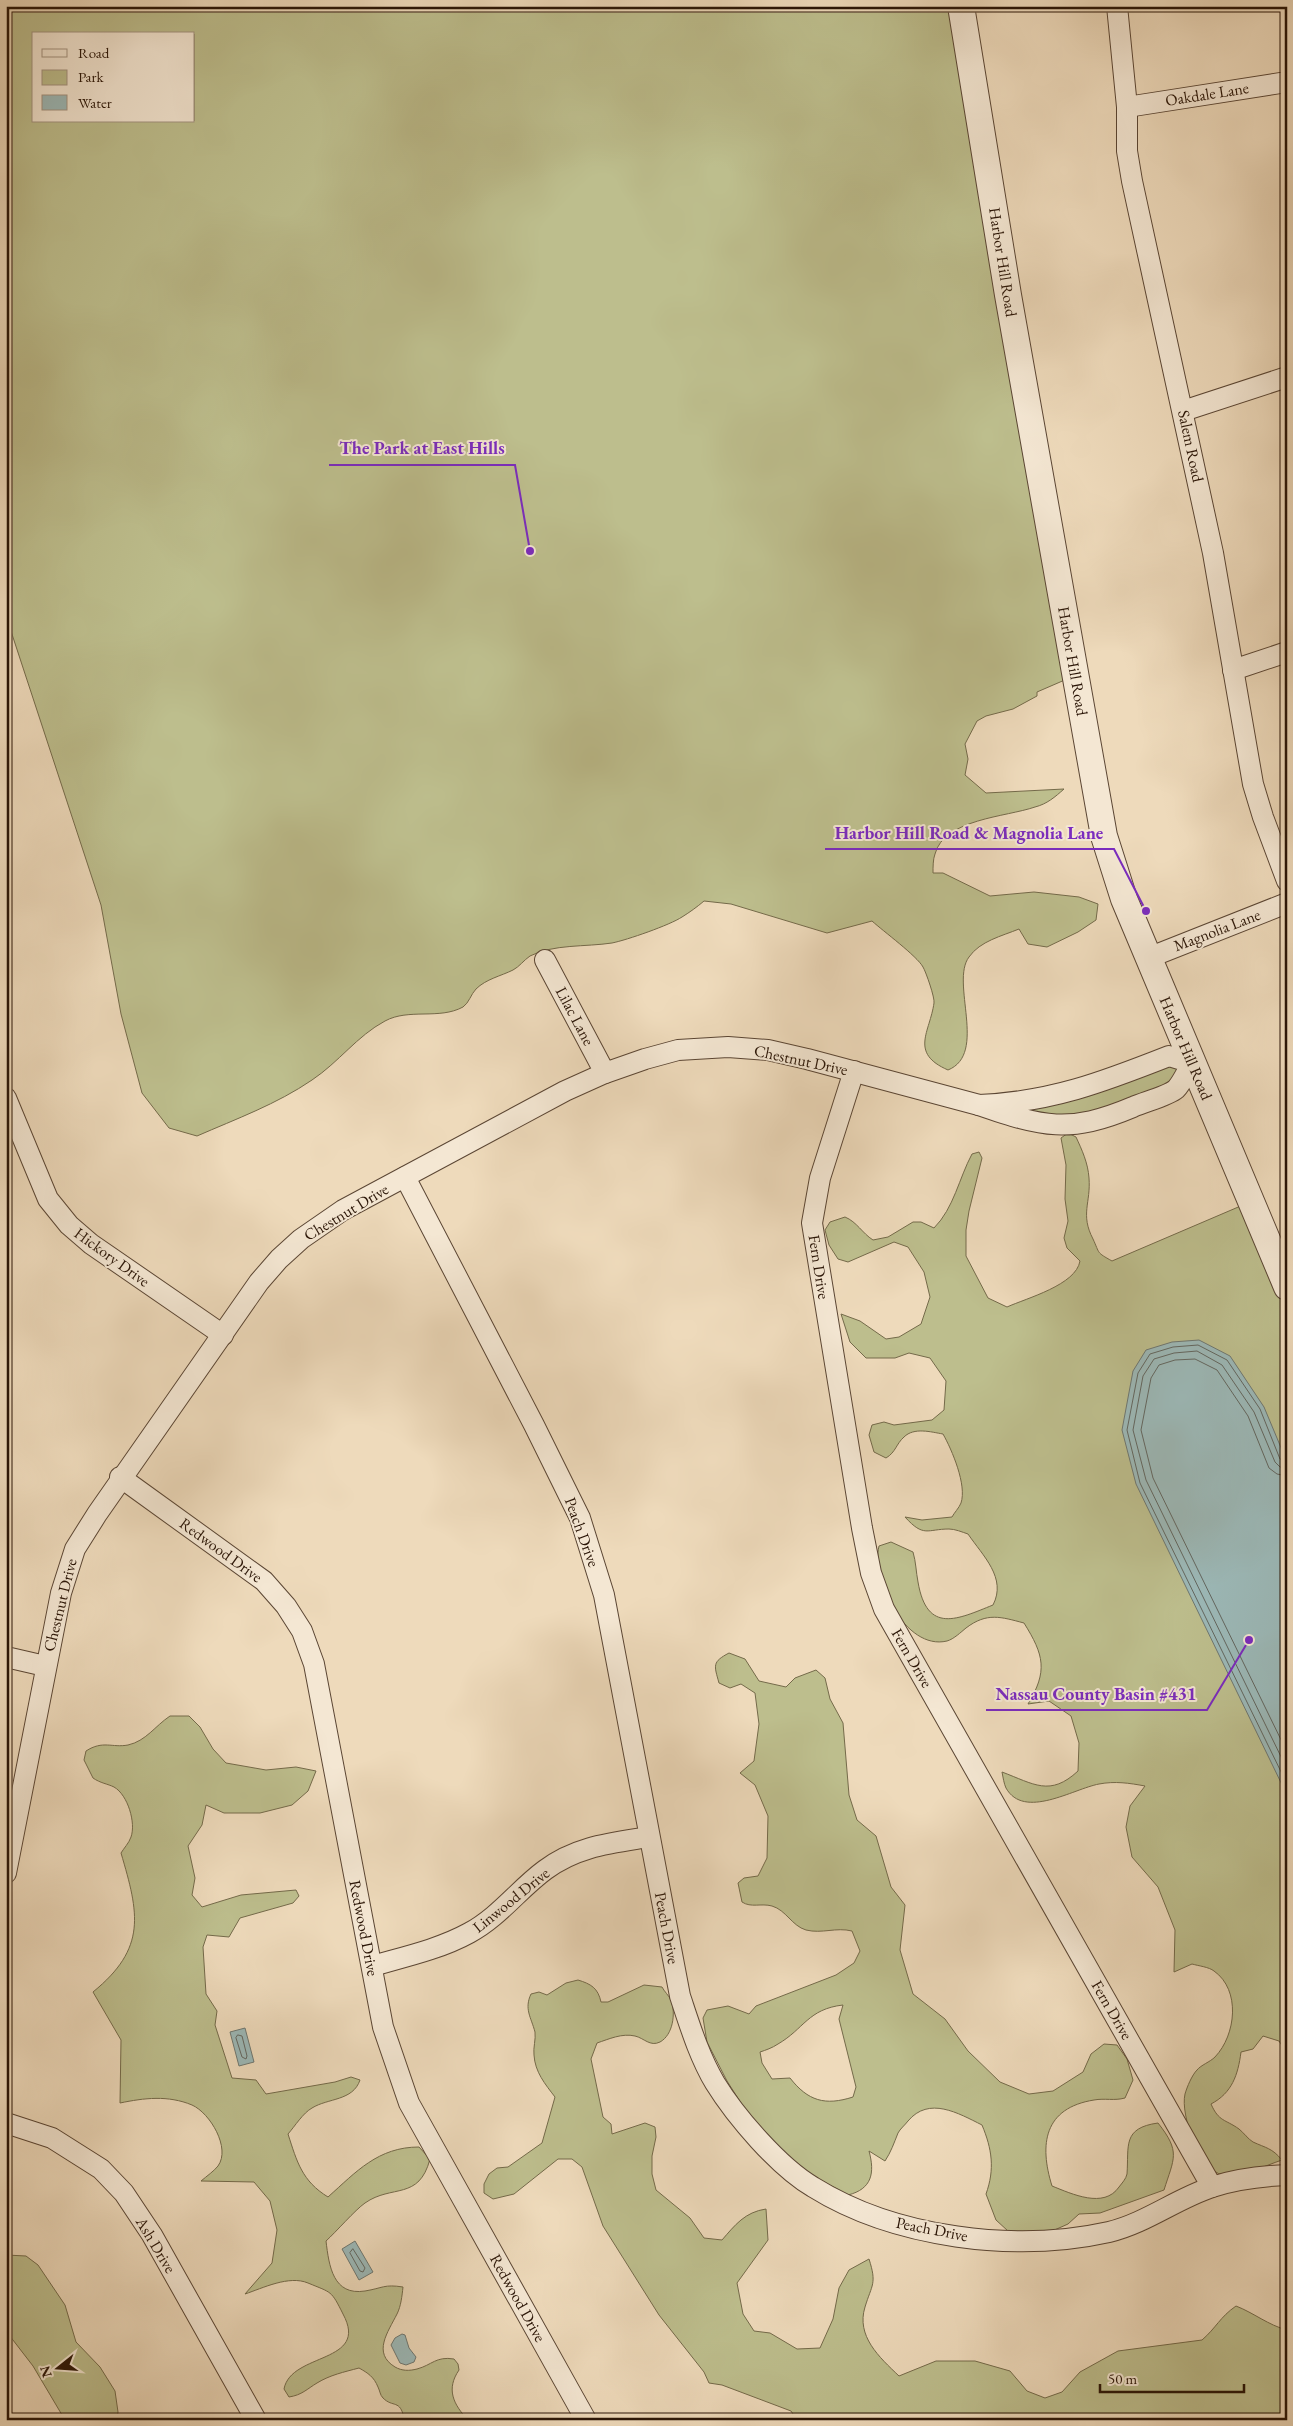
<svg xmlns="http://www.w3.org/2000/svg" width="1293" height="2426" viewBox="0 0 1293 2426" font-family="'EB Garamond',serif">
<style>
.green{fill:#bdbe8d;stroke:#746a4a;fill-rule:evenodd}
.water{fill:#9cb9b8;stroke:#6e7771}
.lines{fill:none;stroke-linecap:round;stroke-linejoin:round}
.shore{stroke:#636760;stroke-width:1}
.minor-casing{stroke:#5b4634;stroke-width:22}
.tertiary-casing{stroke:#5b4634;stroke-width:28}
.minor{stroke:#f4e7d3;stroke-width:20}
.tertiary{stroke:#f4e7d3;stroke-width:26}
.labels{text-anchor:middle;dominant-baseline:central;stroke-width:4;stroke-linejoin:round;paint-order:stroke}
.street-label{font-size:16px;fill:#2a1507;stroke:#f4e7d3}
.leader{fill:none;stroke:#7b2cbf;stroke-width:2}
.callout-dot{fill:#7b2cbf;stroke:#f4e7d3;stroke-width:2}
.callout-label{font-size:18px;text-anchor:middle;font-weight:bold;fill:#7b2cbf;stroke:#f4e7d3;stroke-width:4;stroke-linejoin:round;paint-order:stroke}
</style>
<rect width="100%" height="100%" fill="#eedabb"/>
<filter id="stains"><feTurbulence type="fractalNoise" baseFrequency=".004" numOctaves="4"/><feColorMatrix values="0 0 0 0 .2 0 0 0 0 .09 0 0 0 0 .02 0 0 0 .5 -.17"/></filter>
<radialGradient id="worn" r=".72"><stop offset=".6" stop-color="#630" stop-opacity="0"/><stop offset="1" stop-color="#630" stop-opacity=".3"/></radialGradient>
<g class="green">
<path d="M6,6h955l113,670 -37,16v4l-24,13 -27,7 -9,5 -12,23 3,15 -3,16 21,18 78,-4c-9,8 -17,15 -29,18 -29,10 -91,12 -100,47 -2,5 -2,13 -2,19h10l47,23 44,-4 45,5 19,7 -2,16 -18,12 -31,15 -19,-3 -9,-15c-17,7 -39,12 -50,28 -19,25 19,97 -21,113 -39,-17 -18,-38 -14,-67 1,-5 -8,-31 -11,-36 -6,-11 -40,-36 -51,-46l-45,12 -96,-29 -27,-3c-7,6 -14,11 -22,16 -12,8 -55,23 -70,26 -26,4 -59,1 -82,13 -6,4 -11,11 -17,14 -12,6 -27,9 -37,19 -5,5 -7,14 -13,18 -24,13 -54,1 -78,14 -28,15 -46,41 -73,59 -35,24 -76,39 -115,56l-28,-8 -27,-35 -21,-79 -20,-109 -95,-289zM34,34h160v87h-160z"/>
<polygon points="1169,1056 1192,1063 1175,1089 1068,1126 1009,1104"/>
<path d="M1068,1133l8,4c6,13 12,26 13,41 2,25 -9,36 4,61 7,15 3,13 19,22l138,-59 37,84v767l-8,-12 -16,-5 -10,13 -12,3c-3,23 -9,41 -30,52 8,18 14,15 28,25 5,4 9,10 14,13 13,6 19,6 29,18 -18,6 -39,17 -59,15 -23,-4 -43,-60 -38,-81 2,-7 7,-19 12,-24 4,-5 13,-8 18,-13 21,-22 26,-67 -1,-86 -5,-4 -15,-5 -22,-7l-18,8 1,-42 -17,-43 -26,-30 -6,-30 4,-21 15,-20c-16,-3 -30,-5 -46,-2 -26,5 -75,36 -93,4 -2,-4 -3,-11 -4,-16 32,12 48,25 76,-1l1,-28 -8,-27 -22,-15 -21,3c20,-33 16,-49 -4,-81 -23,-6 -37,-11 -58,5 -5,4 -12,11 -19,13 -42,10 -76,-62 -68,-95l12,-4 22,10c3,10 3,20 5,30 9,53 40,37 75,23 14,-27 -10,-49 -25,-71 -6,-2 -13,-5 -19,-5 -22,0 -25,9 -44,-12l17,3 30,-3c2,-4 7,-9 9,-14 6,-18 -9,-53 -18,-69 -12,-2 -29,-7 -39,3 -8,7 -8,15 -18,21l-12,-6 -5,-17 3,-10 12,-3 10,3 38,-5 12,-10 2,-29 -16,-23 -21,-5 -14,5h-29l-16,-16 -9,-28 19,7 26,18 13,-2 22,-13 9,-27 -6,-25 -16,-25 -14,-5 -46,20 -10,-3 -9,-14 -4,-15 5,-8 15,-5c12,5 17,16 28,23l15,-3 25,-15h8l13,6c20,-20 25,-50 38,-74l7,-2 3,6 -13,53 -3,19v26l22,42 19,9c20,-9 69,-22 73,-46l-13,-13 -3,-10 4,-17 -3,-22 1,-34 -5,-27z"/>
<path d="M729,1653l16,6 14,22 27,6 9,-9 21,-8 9,8 5,21 13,24 6,72 8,25 19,16 15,51 14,18 -5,45 13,44 32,25 23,32 32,31 29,12 24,-3 30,-19 8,-18 13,-10 13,1 10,14 6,21 -8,18c-11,3 -20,0 -31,2 -50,8 -55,44 -42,86 20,8 52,23 67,1 3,-4 7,-8 8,-13 2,-28 -5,-46 31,-51 23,29 16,35 6,67l-64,23 -21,1 -11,10 -18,8 -42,-1 -12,-11 -10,-26c9,-25 6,-45 -4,-69 -24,-12 -53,-29 -74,-4 -3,4 -8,8 -10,12 -4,10 -7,19 -13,28l-16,-10c6,22 3,38 -21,44l-37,-20 -53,-45 -31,-49 -20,-39 -4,-24 4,-8 21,-4 21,8 7,-8 80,-31 18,-12 6,-12 -8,-20c-16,-4 -30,3 -46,-1 -14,-4 -20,-20 -34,-24 -11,-3 -21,2 -30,-4l-4,-19 6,-5 14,-2 9,-18 1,-42 -13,-31 -15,-12 14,-12 5,-37 -4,-31 -14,-9 -11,4 -11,-5c-5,-18 -7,-21 10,-30zM843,2005l-4,14 17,68 -3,10c-28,9 -45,4 -63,-19l-18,1 -10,-16 -2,-11c6,-2 12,-4 18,-8 26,-15 30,-35 65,-39z"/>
<path d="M170,1716h19l11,11 13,22 13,14 40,7 30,-3 20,4 -8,20 -16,14 -32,8h-36l-18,-8 -4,20 -14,21 7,32 -3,17 10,12 39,-12 55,-5 3,6 -6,7 -53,15 -11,19 -22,-2 -4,12 3,47 11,17 -2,14 17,53 24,2 10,14 69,-12 16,-5 9,3c-7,21 -32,18 -48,28 -9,5 -17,18 -24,26 9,28 14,47 40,63 28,-25 50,-50 91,-50l11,12c-11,42 -38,25 -65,44 -10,7 -29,29 -39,38 3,25 7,55 39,50 18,-3 19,-7 38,-4 -1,9 -2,19 -6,27 -9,18 -25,39 -2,53 7,4 14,4 22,2 15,-4 19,-13 37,-10l4,5 1,6c-13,19 -6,34 9,50h-66l2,-2c-4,-19 -11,-10 -21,-20 -3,-3 -3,-7 -5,-11 -4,-10 -10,-14 -19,-19 -15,4 -29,7 -42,15 -10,6 -15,12 -28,14l-5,-8c7,-37 86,-25 59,-75 -12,-24 -11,-21 -35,-31 -19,-8 -45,5 -63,11l27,-31 5,-33 -7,-29 -16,-19 -53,-1c6,-5 13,-10 17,-15 13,-18 -8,-53 -26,-61 -24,-10 -48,-7 -72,-2l1,-63 -28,-48c54,-44 46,-78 28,-139 3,-5 8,-10 10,-16 5,-14 -3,-42 -17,-50 -6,-3 -14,-4 -21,-9l-9,-18 2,-9c17,-11 26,-3 42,-6 18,-4 27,-19 42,-29z"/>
<path d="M578,1980c13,4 20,8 23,22h7l36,-17 18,2c2,4 7,9 9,13 5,13 2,35 -11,42 -10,5 -16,-4 -25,-6 -13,-3 -26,3 -38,7l-6,16 12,58 8,7 1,10 33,-11 10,4 1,10 -4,19v18l4,16 34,28 14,20 18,2c13,-15 23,-28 44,-31l2,31 -31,43 6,31 11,17 16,2 27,16 23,-1 13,-29 6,-31 10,-18 20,-11c8,25 3,25 -4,48 -9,29 14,50 34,69l37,-15h39l35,10 17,20 18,7 17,-6 18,-20 38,-21 84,-11c14,-12 18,-23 34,-34 18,7 32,19 51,24v90h-490l-6,-9 -69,-26 -13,-2 -5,-11 -45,-57 -56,-89 -21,-59 -10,-8h-14l-44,35 -21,5 -9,-6v-9l5,-10 8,-6 11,-1 34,-24 13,-46c-10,-13 -20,-25 -21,-42 -1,-7 2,-16 1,-23 -4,-15 -11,-23 -4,-38l8,-2 8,3 19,-12z"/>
<polygon points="6,2255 26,2256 38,2265 65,2305 76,2342 100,2367 115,2391 118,2412 117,2420 65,2420 33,2366 6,2331"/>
</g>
<g class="water">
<polygon points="1199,1340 1230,1356 1264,1407 1287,1462 1287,1795 1136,1484 1122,1430 1133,1371 1146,1350 1172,1342"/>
<polygon points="245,2028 254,2062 239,2066 230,2032"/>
<polygon points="355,2241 373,2272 359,2280 342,2249"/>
<polygon points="402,2334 405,2335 409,2348 416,2357 414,2362 406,2365 400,2363 391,2345 395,2338"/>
</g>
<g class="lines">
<g class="shore">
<polyline points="1287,1462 1280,1459 1260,1409 1227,1360 1198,1345 1173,1347 1150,1354 1138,1373 1127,1430 1140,1483 1287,1784"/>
<polyline points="1287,1468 1280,1467 1275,1462 1254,1412 1222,1365 1197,1351 1174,1353 1154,1359 1143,1376 1133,1430 1146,1480 1287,1769"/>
<polyline points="1287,1476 1277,1474 1269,1468 1248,1416 1217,1370 1195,1359 1175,1360 1159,1365 1151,1378 1141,1430 1153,1478 1287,1752"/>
<polygon points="238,2035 242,2036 247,2056 246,2059 242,2057 236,2038"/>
<polygon points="353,2249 365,2268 363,2272 360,2271 350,2253"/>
</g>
<g class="minor-casing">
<g id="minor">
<polyline points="1117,6 1127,107 1127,151 1132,181 1213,553 1253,784 1263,817 1287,881"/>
<polyline points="1127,107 1287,82"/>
<polyline points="1183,411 1287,377"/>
<polyline points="1233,670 1287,652"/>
<polyline points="1148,958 1287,903"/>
<polyline points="545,960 605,1073"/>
<path d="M1169,1056l23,7c-5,8 -10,20 -16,26 -8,7 -32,13 -43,18 -64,27 -90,20 -154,-2 72,-3 124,-23 190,-49z"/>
<polyline points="854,1071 820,1178 812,1223 862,1528 871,1573 884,1609 1212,2187"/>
<polyline points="6,1098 48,1199 69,1225 91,1244 223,1335"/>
<path d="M405,1177l129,248 46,93 24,77 76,401c10,30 19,60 35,87 21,34 64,84 98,104 82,51 202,66 296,45 37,-9 67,-33 103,-45 24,-8 50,-11 75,-12"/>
<polyline points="120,1477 264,1581 286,1606 302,1631 314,1664 383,2027 409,2103 586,2420"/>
<polyline points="6,1657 45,1666"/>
<polyline points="6,1873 61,1593 75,1549 97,1514 259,1282 279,1259 301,1239 343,1210 565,1091 605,1073 645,1059 678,1050 728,1047 768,1050 807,1059 979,1105"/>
<path d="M372,1966c32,-9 68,-17 97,-33 30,-16 50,-44 76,-63 32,-24 67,-27 104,-33"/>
<polyline points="6,2123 52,2138 101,2169 124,2193 152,2235 256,2420"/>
</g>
</g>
<g class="tertiary-casing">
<polyline id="tertiary" points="961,6 1008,295 1104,836 1124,899 1287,1287"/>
</g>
<use href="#minor" class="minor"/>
<use href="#tertiary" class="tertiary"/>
</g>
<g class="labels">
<g class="street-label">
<text transform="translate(1207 94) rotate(-9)">Oakdale Lane</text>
<text transform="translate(1003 262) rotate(81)">Harbor Hill Road</text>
<text transform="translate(1191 446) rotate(78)">Salem Road</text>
<text transform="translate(1073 661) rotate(80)">Harbor Hill Road</text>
<text transform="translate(1217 930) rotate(-21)">Magnolia Lane</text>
<text transform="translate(575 1016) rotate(62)">Lilac Lane</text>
<text transform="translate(1186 1048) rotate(67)">Harbor Hill Road</text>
<text transform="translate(801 1060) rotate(12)">Chestnut Drive</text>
<text transform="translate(346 1212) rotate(-31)">Chestnut Drive</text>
<text transform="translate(112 1257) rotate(36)">Hickory Drive</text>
<text transform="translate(819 1267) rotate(81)">Fern Drive</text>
<text transform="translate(582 1532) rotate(70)">Peach Drive</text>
<text transform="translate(221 1550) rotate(36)">Redwood Drive</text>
<text transform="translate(60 1605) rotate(-76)">Chestnut Drive</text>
<text transform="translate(912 1658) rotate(60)">Fern Drive</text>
<text transform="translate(511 1900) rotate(-39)">Linwood Drive</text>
<text transform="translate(364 1928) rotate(79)">Redwood Drive</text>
<text transform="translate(667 1928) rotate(79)">Peach Drive</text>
<text transform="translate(1112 2010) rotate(60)">Fern Drive</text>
<text transform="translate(932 2229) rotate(11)">Peach Drive</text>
<text transform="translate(156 2245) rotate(59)">Ash Drive</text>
<text transform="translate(518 2298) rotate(61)">Redwood Drive</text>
</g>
</g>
<path class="leader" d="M530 551L515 465H329M1146 911L1114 849H825M1249 1640L1207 1710H986"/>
<g class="callout-dot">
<circle cx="530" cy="551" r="5"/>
<circle cx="1146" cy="911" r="5"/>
<circle cx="1249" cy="1640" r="5"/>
</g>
<g class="callout-label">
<text x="422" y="454">The Park at East Hills</text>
<text x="969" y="839">Harbor Hill Road &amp; Magnolia Lane</text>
<text x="1096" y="1700">Nassau County Basin #431</text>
</g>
<rect width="1293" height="2426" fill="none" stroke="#eedabb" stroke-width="25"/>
<rect x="8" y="8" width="1278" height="2411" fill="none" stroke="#2a1507" stroke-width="2.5"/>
<rect x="12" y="12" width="1268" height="2401" fill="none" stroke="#2a1507"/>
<rect x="32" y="32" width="162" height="90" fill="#f4e7d3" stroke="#a39381"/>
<rect x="42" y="49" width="25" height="8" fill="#f4e7d3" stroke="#a39381"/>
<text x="78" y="58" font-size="15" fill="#2a1507">Road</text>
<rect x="42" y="70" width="25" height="15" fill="#bdbe8d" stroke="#a39381"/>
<text x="78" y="82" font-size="15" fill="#2a1507">Park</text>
<rect x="42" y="95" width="25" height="15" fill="#9cb9b8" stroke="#a39381"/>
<text x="78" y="108" font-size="15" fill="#2a1507">Water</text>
<g transform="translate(58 2368) rotate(253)" stroke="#f4e7d3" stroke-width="4" paint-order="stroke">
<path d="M0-4L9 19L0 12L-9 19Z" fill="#2a1507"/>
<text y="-8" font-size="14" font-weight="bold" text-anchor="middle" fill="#2a1507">N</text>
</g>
<path d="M1100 2384v8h144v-8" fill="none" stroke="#2a1507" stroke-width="2.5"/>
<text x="1108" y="2384" font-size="15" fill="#2a1507" stroke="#f4e7d3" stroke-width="4" paint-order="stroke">50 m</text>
<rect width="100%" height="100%" filter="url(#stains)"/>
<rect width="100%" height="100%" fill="url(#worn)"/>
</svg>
